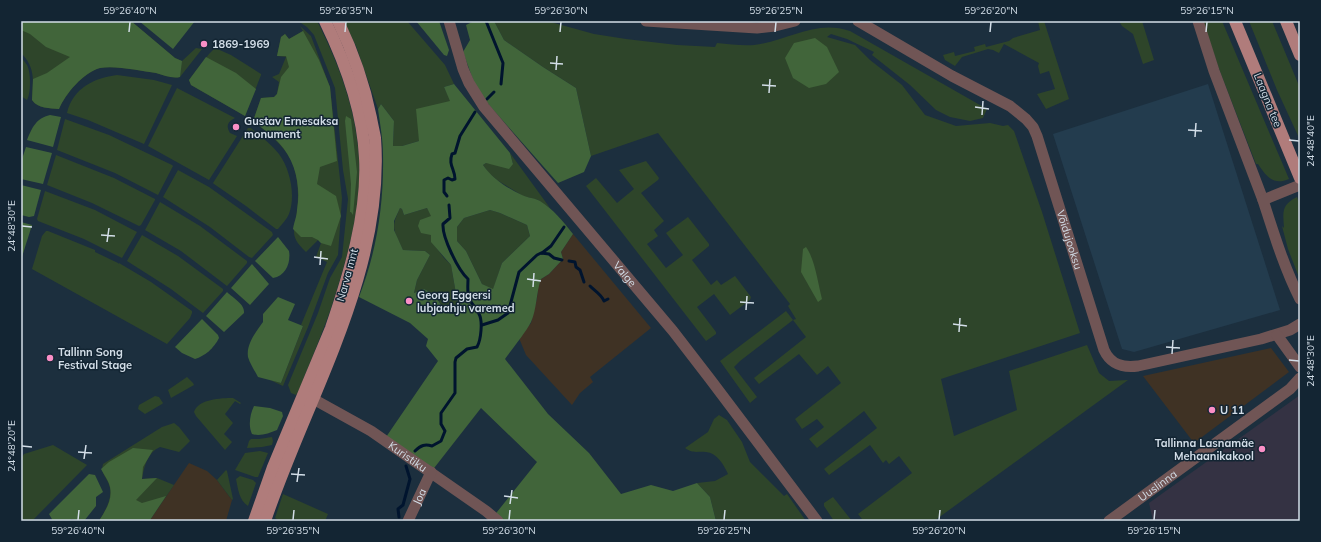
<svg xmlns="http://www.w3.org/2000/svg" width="1321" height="542" viewBox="0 0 1321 542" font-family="Mulish,sans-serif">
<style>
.commercial{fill:#3f3224}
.built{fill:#233c4e}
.education{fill:#343243}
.green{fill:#2e452a}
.forest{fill:#41653a;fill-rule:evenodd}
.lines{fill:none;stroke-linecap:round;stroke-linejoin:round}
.stream{stroke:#00142e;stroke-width:3}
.minor{stroke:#705555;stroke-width:11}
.major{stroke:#b07c7b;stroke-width:12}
.ticks{fill:none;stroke:#d3dee8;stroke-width:1.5}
.poi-dot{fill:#fa8fc6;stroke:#132533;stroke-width:1.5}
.labels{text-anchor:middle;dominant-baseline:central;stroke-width:3;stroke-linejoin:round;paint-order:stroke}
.poi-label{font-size:11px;font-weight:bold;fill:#d3dee8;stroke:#132533;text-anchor:start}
.street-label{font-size:11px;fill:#d3dee8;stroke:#132533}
.neatline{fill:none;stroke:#d3dee8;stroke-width:1.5}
.ticks-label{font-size:10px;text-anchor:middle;fill:#d3dee8}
</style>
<rect width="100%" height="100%" fill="#1c2f3e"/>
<g class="commercial">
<polygon points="573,234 651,328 590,377 593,382 580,393 572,405 526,355 519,338 531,323 537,298 538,287 541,279 549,274 563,259 561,252"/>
<polygon points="1271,348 1289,372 1194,443 1143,376"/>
<polygon points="189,463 207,471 217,480 232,500 226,521 152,521 150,520"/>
</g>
<polygon class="built" points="1208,84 1280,310 1134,352 1122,349 1053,134"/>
<polygon class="education" points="1300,395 1300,521 1153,521 1149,503"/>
<g class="green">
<path d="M21,21h110l44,37 7,3 14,-13 6,1 -22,28c-8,2 -16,-2 -24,-4 -15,-2 -41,-8 -56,-5 -17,5 -34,25 -41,41 -9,-1 -21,0 -27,-9 1,-19 4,-32 -11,-47z"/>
<path d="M298,21h19c26,51 46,108 42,166 -3,42 -16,84 -29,124 -7,20 -15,39 -23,59 -4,8 -6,18 -11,25l-5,-2 -3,-8 30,-72 12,-35 12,-21 6,-58 -5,-29 -8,-82 -21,-53 -7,-8z"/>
<polygon points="344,21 407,21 445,65 454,84 444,87 451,101 419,141 402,146 393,146 394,121 381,104 378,109 356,46"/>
<path d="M494,21h53l47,13 32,5 51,6 38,2 2,-4c12,1 25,3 37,2 34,-4 61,-26 96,-14l137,78 -4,9 -13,3 -20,-4 -14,-7 -26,-25 -38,-30 2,-3 -27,-13 -16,-5 -4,3 28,8 15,15 32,25 23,30 31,11 34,-3 13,3 5,-1 6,6 28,81 38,121 -139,46 13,57 63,-26 -8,-39 78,-26 12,28 10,8 19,-1 -194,141h-75l3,-2 -4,-5 54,-41 -13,-17 -10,8 -3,-4 -3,3 -13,-18 -41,30 -5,-6 53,-41 -13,-17 -47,37 -8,-9 15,-12 -7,-8 -15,10 -7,-10 46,-36 -13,-17 -11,9 -18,-21 -40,30 -5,-6 52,-41 -13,-17 -53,41 -6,6 23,30 -7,6 -30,-42 66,-50 7,9 3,-1 -8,-13 2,-2 -132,-171 -67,23 -15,-68 -33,-21 -39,-27z"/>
<polygon points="1038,21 1044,21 1069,99 1046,109 1037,94 1055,89 1049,71 1040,74 1038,66 1039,63 1004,44 999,53 993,50 988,49 962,57 955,66 945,60 943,55 954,52 955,56 975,51 974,47 985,44 986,47 1009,41 1013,38 1040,30"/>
<polygon points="1119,21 1142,21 1154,60 1143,64 1133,34 1122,26"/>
<path d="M1203,21h19l67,158c-16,7 -23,-3 -31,-15h-2l-37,-95z"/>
<polygon points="1249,21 1272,21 1300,88 1300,140 1277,90"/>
<path d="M300,26l11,10 19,51 12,111 -4,57 -10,18 -20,54 -25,59 -13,-6 11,3 22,-57 -2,-1 26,-63 -11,-5 5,-14 -3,-3 -12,12c-18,-17 -11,-21 -9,-42 2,-15 1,-32 -4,-46 -8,-18 -25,-31 -40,-43l8,-23 13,-1 3,-3 2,-12 -7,-5 7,-3 7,-17 -9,-1 4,-19 4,-3 4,5 14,-8z"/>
<polygon points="215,48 231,55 261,74 261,75 245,116 191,85 189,80 209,54"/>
<path d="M21,57c2,3 4,5 6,8 4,7 4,28 0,35l-6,-4z"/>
<path d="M117,75l37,5 18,5 -28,59 -56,-24 -21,-7c6,-25 27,-35 50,-38z"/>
<path d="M177,88l58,30c-8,4 -9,8 -5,15l7,3 -28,44 -61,-34z"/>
<polygon points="65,119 109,135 172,165 173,166 158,195 115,173 57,150"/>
<path d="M248,128h3c9,8 20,16 28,26 11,15 17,41 10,60 -2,5 -7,10 -11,15h-2l-30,-23 -32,-22 -1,-1z"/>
<polygon points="510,153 550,208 538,200 523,196 497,180 489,173 483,165 486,163 513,164"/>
<polygon points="56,155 114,178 155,199 155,200 141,225 139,226 92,203 47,185"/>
<polygon points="646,161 659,178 658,180 641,193 664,221 654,230 658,236 647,244 666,268 683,255 666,233 688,217 709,244 709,246 692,260 711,285 717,280 721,285 735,276 751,297 750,300 730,315 714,294 697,307 716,332 716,334 706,341 586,186 596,178 617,203 634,189 619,170"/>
<polygon points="178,170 209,187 272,232 273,235 252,258 249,257 210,227 163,197"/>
<polygon points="45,191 95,210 137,232 122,258 84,239 38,221 37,219"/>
<path d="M1297,197l3,7v76l-12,-31 -6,-23 2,2c-1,-16 -3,-23 13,-31z"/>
<polygon points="160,202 200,226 247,261 247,263 227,286 181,251 145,230"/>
<path d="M400,208l2,1 2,6 23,-7 5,8v26l12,16 7,7 7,40h2c-6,20 -20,0 -24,-10l-12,-6 -10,4 3,-13 13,-25 -5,-4 -22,-1c-9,-20 -13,-21 -3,-42z"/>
<polygon points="490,210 500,213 527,225 530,236 502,263 493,290 482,284 466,251 457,241 457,227 464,218"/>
<polygon points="46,231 48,231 95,250 95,252 118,263 118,264 119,263 151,282 192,311 192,313 190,318 167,344 32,269 42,236"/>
<polygon points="142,235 178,256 223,289 223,291 203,313 171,289 127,261"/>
<polygon points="187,377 193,383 194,385 171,398 168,390"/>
<polygon points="155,396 159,397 163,403 162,404 145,414 138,409 139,405"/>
<path d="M233,398l8,5 -1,1 -5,-3 -10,13 8,9 -9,11 8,8 -7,8 -29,-34 -2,-4c4,-13 27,-14 39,-14z"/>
<path d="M719,415l8,5 15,22 8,20 34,34 3,-2 19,27h-90l-6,-24 -13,-14 18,-2 13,-7c-4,-9 -11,-21 -22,-22 -10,-1 -12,2 -21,-4l23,-16 6,-13z"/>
<path d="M174,423l5,4 11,14 -11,11 -19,-5c-12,5 -16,19 -18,32l15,-1 17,7 -24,35 2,1h-53c6,-10 13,-21 11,-33 -2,-10 -10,-14 -7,-24l59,-37z"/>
<polygon points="272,437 273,441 272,445 262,447 247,448 249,441 251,439 259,439"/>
<polygon points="53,445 87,465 32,521 21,521 21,459 24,454"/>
<polygon points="260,451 268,453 258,477 255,477 235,470 245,453"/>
<polygon points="226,470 227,471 233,499 232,500 217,480"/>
<path d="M240,476l13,4 3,3 -8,23c-9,-6 -10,-17 -12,-27z"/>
<polygon points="283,494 328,514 325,521 280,521 275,518"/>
<polygon points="833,497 852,521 834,521 824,506 824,503"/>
</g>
<g class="forest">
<path d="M21,21h110l44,37 7,3 -2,16c-8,2 -16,-2 -24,-4 -15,-2 -41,-8 -56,-5 -17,5 -34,25 -41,41 -9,-1 -21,0 -27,-9l1,-21 14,-6 23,-16 -24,-10 -16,-13 -9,-4z"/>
<polygon points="139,21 195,21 173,49"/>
<polygon points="416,21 439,21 449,50 447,56 444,55"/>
<polygon points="474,21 494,21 504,40 543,67 576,88 591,156 584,172 558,183 489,105 475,85 463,52 470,40 466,25"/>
<path d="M303,31l16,29 11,27 7,74 -17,6 -3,17 19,12 5,20 -10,30 -10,-3 -3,-3 -6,-3h-11l-8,-8c1,-7 4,-13 4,-19 4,-23 -1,-49 -18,-67 -7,-8 -17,-15 -26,-22l8,-23 13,-1 3,-3 4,-17 8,-10 -3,-11h-9l4,-19 4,-3 4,5z"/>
<polygon points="815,38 827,47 839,72 826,84 809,88 793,78 785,58 794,43"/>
<polygon points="206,57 236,73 256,89 245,116 191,85 189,80"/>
<path d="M454,84l56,69 3,11 -4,5 -23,-6 -3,2c10,14 24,23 39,30 6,3 13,3 18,6 13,8 23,20 33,33l-12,18 2,7 -14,15 -8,5c-5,14 -4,30 -10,43 -5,10 -19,27 -26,37l43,55 41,39 32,41 30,-9 22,6 24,-8 13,14 6,24h-218l-5,-4 44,-55 -56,-54 -50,64 -47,-32 54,-79 -12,-15 2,-7 -18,-16 -51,-26c18,-46 25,-94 24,-142 0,-16 -3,-31 -5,-46l3,-5 13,17 -1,25h9l17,-5 -3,-32 34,-8 -6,-14zM400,208l2,1 2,6 23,-7 4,8 -11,4 -2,6 3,7 10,2v7l20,23 7,40 2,1c-6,19 -21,-1 -24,-11l-12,-6 -10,4 3,-13 13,-25 -5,-4 -22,-1 -9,-20v-9zM490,210l10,3 27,12 3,11 -28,27 -9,26 -11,-5 -16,-33 -9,-10v-14l7,-9z"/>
<path d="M50,115l11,2 -8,30 -26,-7c5,-12 9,-22 23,-25z"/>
<polygon points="346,116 351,119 357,172 353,215 351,212 350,212 351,184 345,121"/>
<polygon points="26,147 52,153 43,184 21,179 21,162"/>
<polygon points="21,185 41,190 34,216 29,217 21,215"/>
<polygon points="21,222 32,225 21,260"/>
<path d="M278,237l11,14c2,11 -3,25 -16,27l-18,-17z"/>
<path d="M806,247c9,12 12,37 16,52l-4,3 -17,-30 2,-23z"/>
<polygon points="252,264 269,284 250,305 231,288"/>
<path d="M227,292c6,6 18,12 17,21l-20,19 -18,-16z"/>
<path d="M278,297l17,7 -7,16 15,6 -22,57 -23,-6c-3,-6 -8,-13 -10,-20 -2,-13 8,-25 15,-35v-8z"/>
<path d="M202,319l16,16 1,3c-5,10 -14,18 -24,21l-13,-6 -7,-6z"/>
<path d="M254,406l16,2 12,4 1,4 -6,14c-8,3 -17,7 -25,4 -4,-8 -2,-20 2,-28z"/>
<path d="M133,448l20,2 -10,17 -1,12 15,-1 -21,22 6,3 24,-7 -16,24 2,1h-53c6,-10 14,-21 11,-34 -1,-6 -6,-12 -9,-18l8,-7z"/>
<polygon points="89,474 95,475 103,492 96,497 96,506 84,521 71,519 69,521 53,521 49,514"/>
</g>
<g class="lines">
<g class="stream">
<polyline points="486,21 503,63 501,84"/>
<polyline points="487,99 494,92"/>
<path d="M447,196l-3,-4v-12l4,-2 4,2 3,-1c0,-10 -7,-14 -3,-25l3,-1 5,-17 15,-24"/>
<polyline points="542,253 551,246 564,227"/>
<polyline points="569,261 575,262 576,267 580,270 584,282"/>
<path d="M590,286c5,5 12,9 14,15l4,-2"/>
<polyline points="482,325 498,320 508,313 519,272 537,255 541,253 549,254 554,258 562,260"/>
<path d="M415,451c6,-6 10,-7 17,-5l9,-5 4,-10 -4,-7v-11l14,-20v-31l1,-4 11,-9 10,-2c4,-7 6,-26 2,-33 -2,-6 -8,-10 -10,-16 -2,-6 -1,-13 -1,-19 -10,-9 -26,-42 -25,-55l7,-6 -1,-13"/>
<polyline points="399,517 398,509 403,505 410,479 406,466"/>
</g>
<g class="minor">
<path id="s1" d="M449,21l14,48 6,14 15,24 189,224 37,48 107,142"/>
<polyline points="646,21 757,28 775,26 795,21"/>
<path id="s2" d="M858,21l94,55 58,30 16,13 7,8 4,9 67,214c7,15 19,18 34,16l123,-27 29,-9 10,-6"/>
<polyline points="1198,21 1214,71 1263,200"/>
<path d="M1300,185l-37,15c11,34 21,67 37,99"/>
<polyline points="1277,335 1300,367"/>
<path id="s3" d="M306,395l65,36 115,80 12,10"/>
<path id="s4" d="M408,521l23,-49"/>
<path id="s5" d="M1109,521l181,-132 10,-11"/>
</g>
<g class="major">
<polyline points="1235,21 1300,178"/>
<polyline points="1286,21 1300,55"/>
<path d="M254,521l19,-54 58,-139c18,-53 37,-114 34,-170 -2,-48 -19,-94 -40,-137"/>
<path d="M265,521c41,-123 120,-248 110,-383 -1,-6 -3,-14 -4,-20 -7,-35 -18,-66 -33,-97"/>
</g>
</g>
<path class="ticks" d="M129,32l1,-10M345,32l1,-10M560,32l1,-10M775,32l1,-10M990,32l1,-10M1206,32l1,-10M550,63l13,1M556,70l1,-14M762,85l14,1M769,93l1,-14M975,107l14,2M982,115l1,-14M1188,130l14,1M1195,137l1,-14M1289,140l10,1M22,226l10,1M101,235l14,1M107,242l2,-14M314,257l14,2M320,265l1,-14M527,279l14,2M533,287l1,-14M740,302l14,1M746,310l1,-14M953,324l14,2M959,332l1,-14M1166,347l14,1M1172,354l1,-14M1289,360l10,1M22,446l10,1M78,452l14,1M84,459l2,-14M291,474l14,1M297,482l2,-14M504,496l14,2M510,504l2,-14M78,520l1,-10M293,520l1,-10M509,520l1,-10M724,520l1,-10M939,520l1,-10M1154,520l1,-10"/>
<g class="poi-dot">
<circle cx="204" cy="44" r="4"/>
<circle cx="236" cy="127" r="4"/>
<circle cx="409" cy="301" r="4"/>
<circle cx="50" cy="358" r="4"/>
<circle cx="1212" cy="410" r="4"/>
<circle cx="1262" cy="449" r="4"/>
</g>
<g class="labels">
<g class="poi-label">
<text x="212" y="44">1869-1969</text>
<text x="244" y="121">Gustav Ernesaksa<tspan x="244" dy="13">monument</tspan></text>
<text x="417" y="295">Georg Eggersi<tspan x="417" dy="13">lubjaahju varemed</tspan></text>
<text x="58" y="352">Tallinn Song<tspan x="58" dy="13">Festival Stage</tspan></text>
<text x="1220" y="410">U 11</text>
<text x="1254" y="443" text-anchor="end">Tallinna Lasnamäe<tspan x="1254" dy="13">Mehaanikakool</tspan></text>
</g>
<g class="street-label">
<text transform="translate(1268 100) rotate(68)">Laagna tee</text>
<text stroke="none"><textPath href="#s2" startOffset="324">Võidujooksu</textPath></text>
<text stroke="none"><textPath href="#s1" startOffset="312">Valge</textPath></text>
<text transform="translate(347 275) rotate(-75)">Narva mnt</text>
<text stroke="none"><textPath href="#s3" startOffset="119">Kuristiku</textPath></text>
<text stroke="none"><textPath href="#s5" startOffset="60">Uuslinna</textPath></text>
<text stroke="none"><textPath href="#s4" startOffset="27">Joa</textPath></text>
</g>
</g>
<rect width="1321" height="542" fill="none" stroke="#132533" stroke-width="44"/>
<rect x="22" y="22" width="1277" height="498" class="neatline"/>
<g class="ticks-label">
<text x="130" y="14">59°26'40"N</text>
<text x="346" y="14">59°26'35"N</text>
<text x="561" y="14">59°26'30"N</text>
<text x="776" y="14">59°26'25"N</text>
<text x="991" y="14">59°26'20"N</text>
<text x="1207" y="14">59°26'15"N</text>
<text transform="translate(1310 141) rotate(-90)" y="4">24°48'40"E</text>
<text transform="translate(11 226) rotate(-90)" y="4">24°48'30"E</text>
<text transform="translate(1310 361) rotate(-90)" y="4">24°48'30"E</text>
<text transform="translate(11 446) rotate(-90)" y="4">24°48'20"E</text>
<text x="78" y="534">59°26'40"N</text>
<text x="293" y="534">59°26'35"N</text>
<text x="509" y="534">59°26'30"N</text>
<text x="724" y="534">59°26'25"N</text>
<text x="939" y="534">59°26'20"N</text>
<text x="1154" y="534">59°26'15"N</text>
</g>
</svg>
